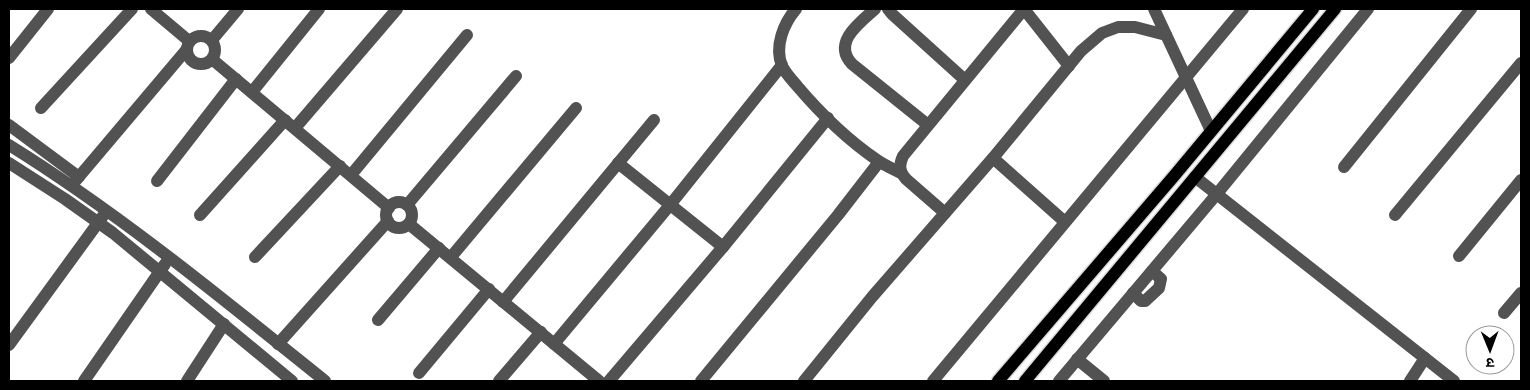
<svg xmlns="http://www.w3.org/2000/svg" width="1530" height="390" viewBox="0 0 1530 390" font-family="Overpass,'Noto Sans Devanagari',sans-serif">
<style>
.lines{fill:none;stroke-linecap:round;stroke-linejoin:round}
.major-casing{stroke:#dbdbdb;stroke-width:15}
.minor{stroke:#525252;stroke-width:12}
.major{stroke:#000;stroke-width:12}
</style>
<rect width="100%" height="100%" fill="#fff"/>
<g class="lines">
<g class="major-casing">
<g id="major">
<polyline points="998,381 1174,176 1313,9"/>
<polyline points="1025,381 1335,9"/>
</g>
</g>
<g class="minor">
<polyline points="151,9 189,41"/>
<path d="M796,9c-12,14 -22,37 -14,57 4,8 11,15 16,21 23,27 50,53 79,73 7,5 16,9 24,13"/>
<path d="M875,9c-16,14 -43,34 -23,55l76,61"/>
<polyline points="888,9 892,14 965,80"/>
<polyline points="1154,9 1211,131"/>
<circle cx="201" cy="50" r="14"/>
<polyline points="212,40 238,9"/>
<polyline points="9,58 48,9"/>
<polyline points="213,60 389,208"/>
<polyline points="252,92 319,9"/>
<polyline points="41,108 132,9"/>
<polyline points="9,125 79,177"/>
<polyline points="295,128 397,9"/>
<path d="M9,145c111,69 214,154 316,236"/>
<polyline points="993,158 1065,222"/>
<polyline points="9,163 65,199 113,233 292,381"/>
<polyline points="618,163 723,247"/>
<polyline points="1344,167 1471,9"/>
<polyline points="351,175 467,35"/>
<polyline points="1195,177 1454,381"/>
<polyline points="157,181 236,79"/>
<polyline points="72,185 187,49"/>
<circle cx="399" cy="215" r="13"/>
<polyline points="407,205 516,76"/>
<path d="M945,213l-39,-34c-7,-8 -7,-14 -3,-23l121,-147 45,57"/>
<polyline points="200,215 285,120"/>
<polyline points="1395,215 1521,63"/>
<polyline points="409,224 599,381"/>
<polyline points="1459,256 1521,180"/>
<polyline points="255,257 340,166"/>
<polyline points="451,257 576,108"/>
<polyline points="1133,293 1141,301 1145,301 1159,288 1161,279 1152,271"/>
<polyline points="503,302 654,120"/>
<polyline points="1504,313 1521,293"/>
<polyline points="378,320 439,248"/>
<polyline points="278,344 388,221"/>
<polyline points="554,344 670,205 782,65"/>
<polyline points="9,345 103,216"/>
<polyline points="1077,359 1104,381"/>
<polyline points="419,373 489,289"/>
<polyline points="84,381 165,264"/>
<polyline points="187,381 224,324"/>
<polyline points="499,381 541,332"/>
<polyline points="609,381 723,247 828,118"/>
<polyline points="701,381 838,215 879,162"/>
<polyline points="804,381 872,297 993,158 1081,51 1102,33 1118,27 1135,27 1166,35"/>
<polyline points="933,381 1243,9"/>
<polyline points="1059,381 1216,195 1368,9"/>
<polyline points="1410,381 1425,358"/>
</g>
<use href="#major" class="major"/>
</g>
<rect width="1530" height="390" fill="none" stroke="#000000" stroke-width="20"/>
<g transform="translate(1490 350) rotate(179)"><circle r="24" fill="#ffffff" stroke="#999999"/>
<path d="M0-4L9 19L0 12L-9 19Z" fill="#000000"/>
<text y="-8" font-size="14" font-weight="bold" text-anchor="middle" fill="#000000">उ</text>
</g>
</svg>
